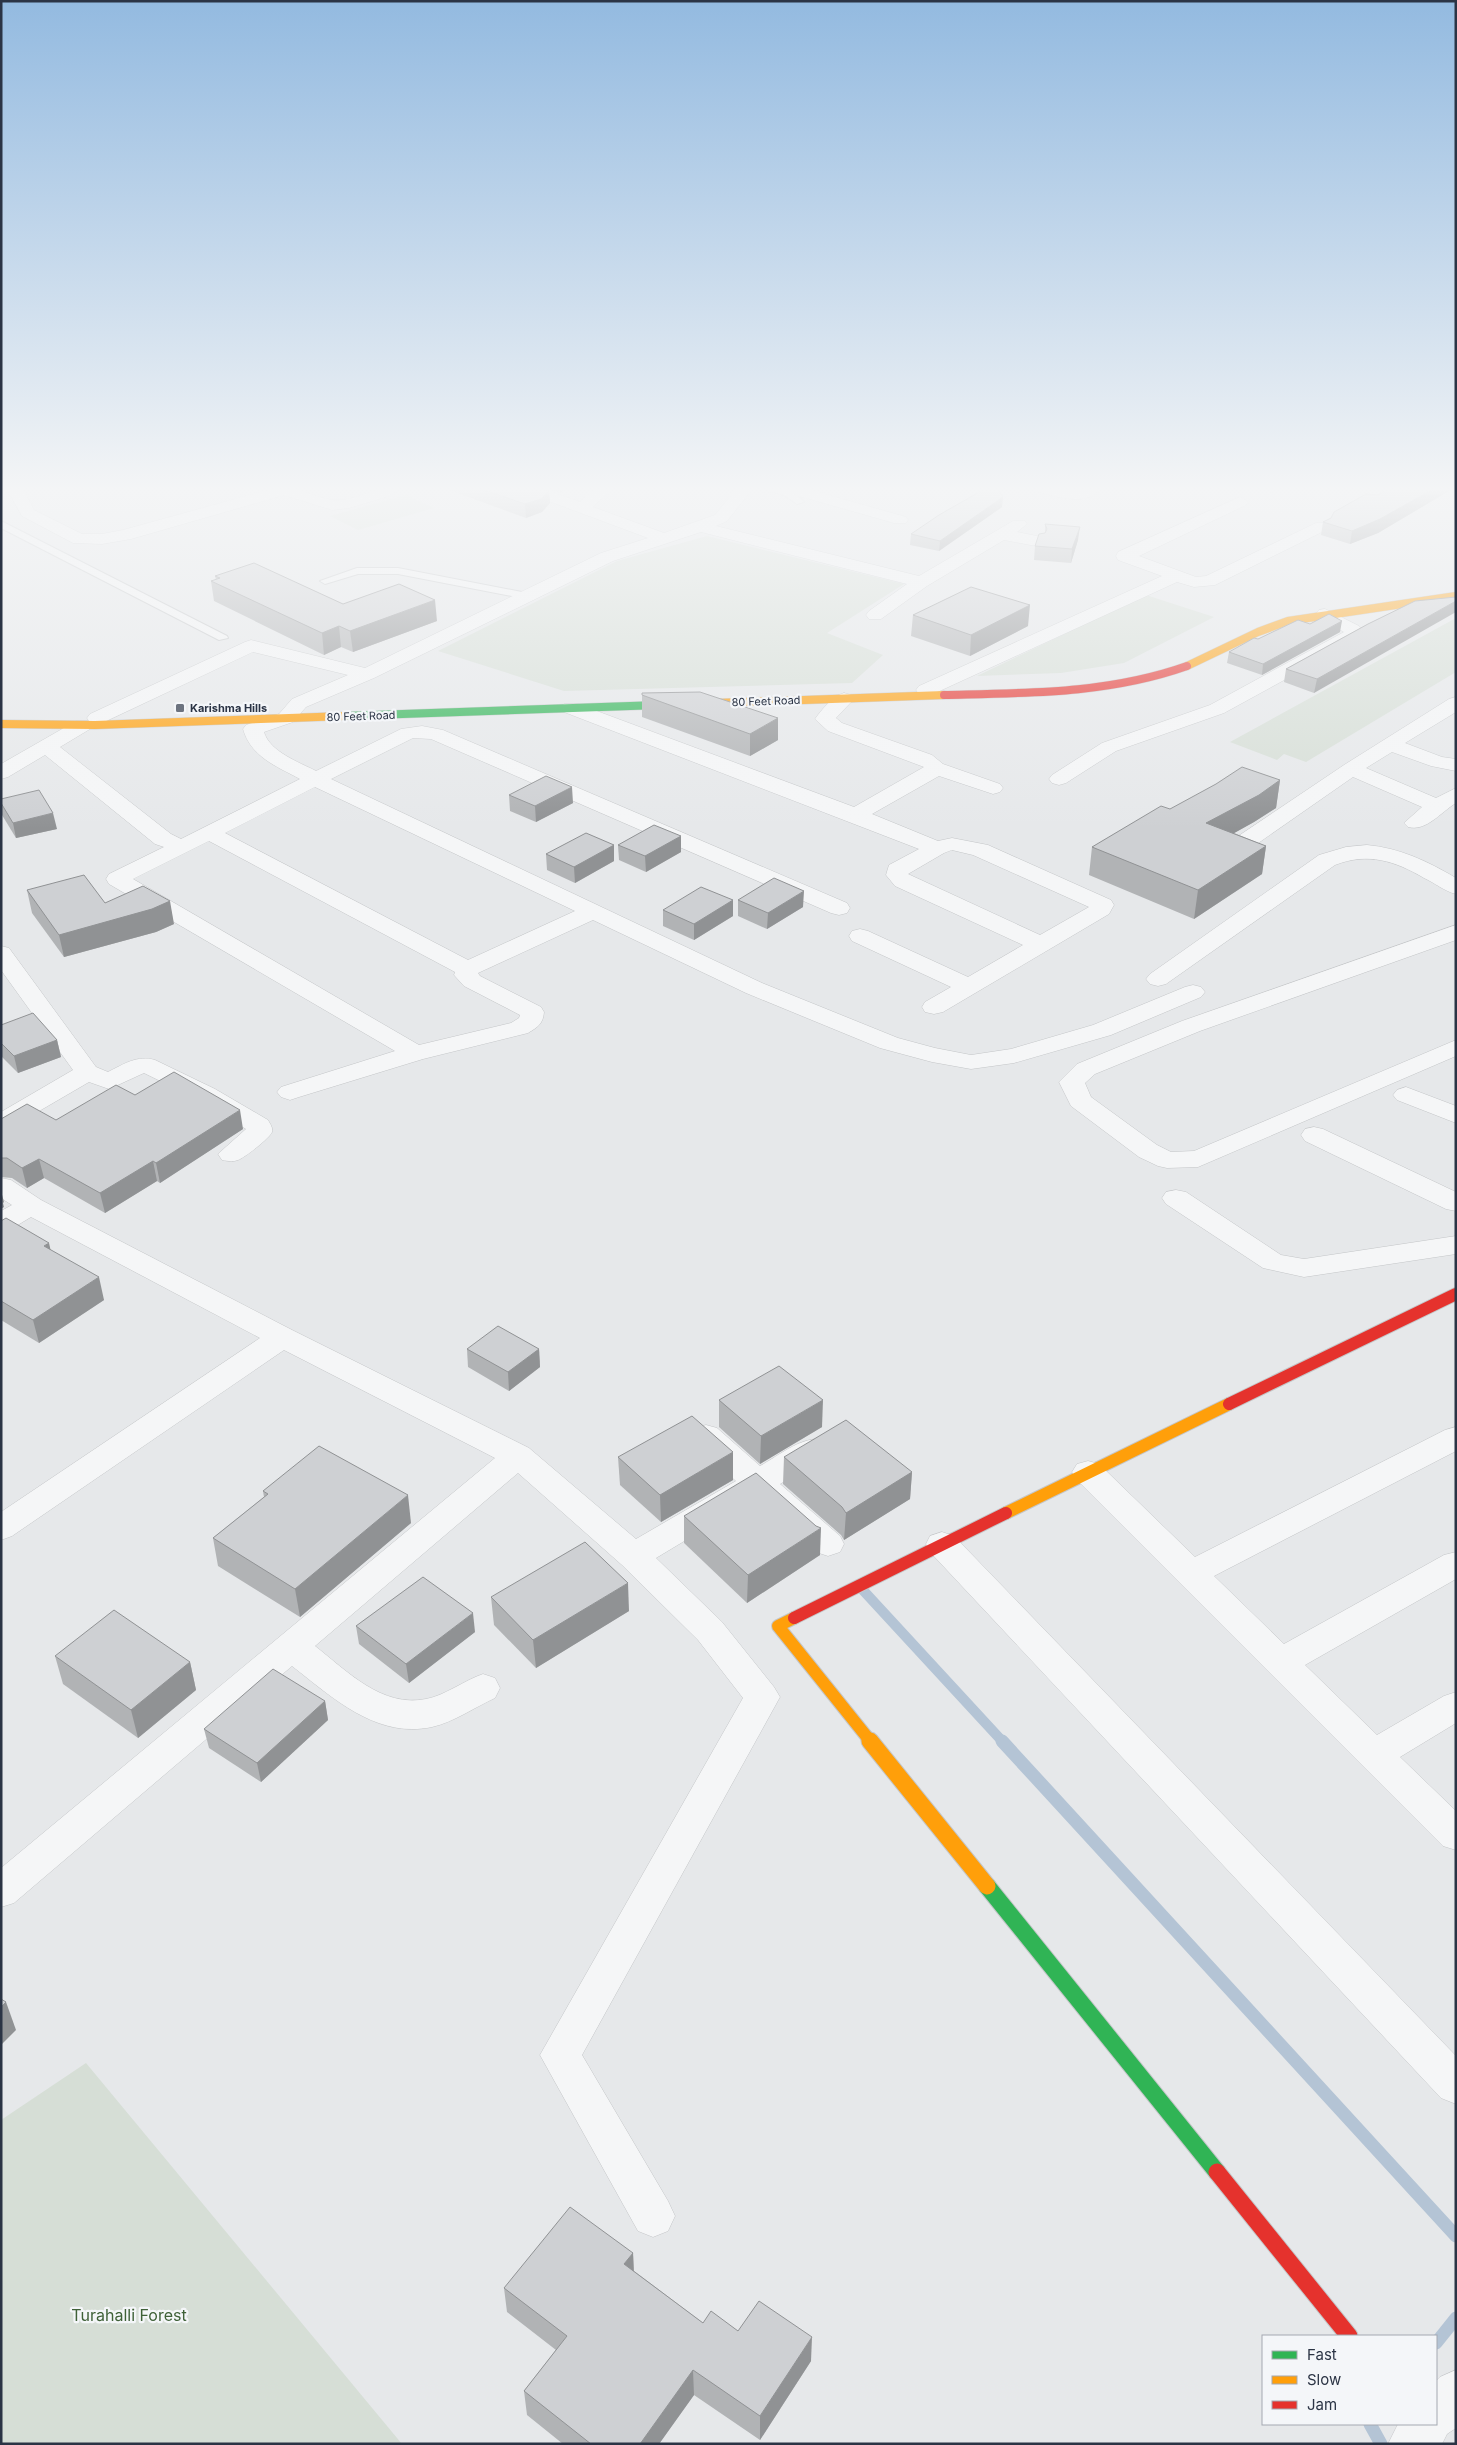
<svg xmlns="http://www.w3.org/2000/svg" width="1457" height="2445" viewBox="0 0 1457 2445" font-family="Inter,sans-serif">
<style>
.green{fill:#d6ded6}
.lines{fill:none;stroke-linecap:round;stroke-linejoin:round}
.stream-far1{stroke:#b4c4d5;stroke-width:10}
.stream{stroke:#b4c4d5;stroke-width:13}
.lane-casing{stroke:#c4c6c8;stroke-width:2}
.street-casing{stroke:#c4c6c8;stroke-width:1}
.fast-far1-casing{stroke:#c4c6c8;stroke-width:9}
.fast-casing{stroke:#c4c6c8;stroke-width:19}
.slow-far2-casing{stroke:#c4c6c8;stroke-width:9}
.slow-far1-casing{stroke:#c4c6c8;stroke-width:14}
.slow-casing{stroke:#c4c6c8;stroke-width:19}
.jam-far2-casing{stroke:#c4c6c8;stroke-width:9}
.jam-far1-casing{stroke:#c4c6c8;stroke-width:14}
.jam-casing{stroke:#c4c6c8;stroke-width:19}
.lane{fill:#f5f6f7;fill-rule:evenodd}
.street{fill:#f5f6f7;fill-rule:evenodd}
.fast-far1{stroke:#30b455;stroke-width:8}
.fast{stroke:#30b455;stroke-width:17}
.slow-far2{stroke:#ff9f0a;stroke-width:8}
.slow-far1{stroke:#ff9f0a;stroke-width:12}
.slow{stroke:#ff9f0a;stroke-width:17}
.jam-far2{stroke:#e5322d;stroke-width:8}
.jam-far1{stroke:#e5322d;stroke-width:12}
.jam{stroke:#e5322d;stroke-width:17}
.wall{fill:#b1b3b5}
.shaded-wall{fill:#909294}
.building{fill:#ced0d3;stroke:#909294}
.poi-dot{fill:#6c737f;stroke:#f4f6f9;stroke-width:2}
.labels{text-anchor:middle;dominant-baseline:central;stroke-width:4.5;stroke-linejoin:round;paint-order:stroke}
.far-street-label{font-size:11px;fill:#2b3445;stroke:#f4f6f9}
.far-poi-label{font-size:11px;font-weight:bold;fill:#2b3445;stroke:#f4f6f9;text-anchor:start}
.near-park-label{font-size:16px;fill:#3f6138;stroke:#f4f6f9}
</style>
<rect width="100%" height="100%" fill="#e6e8ea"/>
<g class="green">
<polygon points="406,495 434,508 358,530 330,516"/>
<polygon points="707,536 904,584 827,633 883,655 852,683 564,691 438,651 617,561"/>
<polygon points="1146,595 1214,617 1124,663 1061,673 977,676"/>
<polygon points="1456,618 1456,672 1306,762 1284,754 1277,760 1230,742"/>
<polygon points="86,2063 402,2444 1,2444 1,2120"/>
</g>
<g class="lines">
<polyline class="stream-far1" points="861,1588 1003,1742"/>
<g class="stream">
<polyline points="1002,1741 1456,2236"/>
<polyline points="1436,2343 1456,2318"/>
<polyline points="1370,2424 1381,2444"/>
</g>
<g class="lane-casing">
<g id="lane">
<path d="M756,487c16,-2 37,2 48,15l-7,2 -13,-9z"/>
<polygon points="1,521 227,636 228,638 219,640 1,528"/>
<polygon points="357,568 398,568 527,593 532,596 527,599 398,574 358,574 325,584 320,581"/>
</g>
</g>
<g class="street-casing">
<g id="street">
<path d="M6,487h16l12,23 48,24h20l21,-4 156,-43c19,0 35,10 53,13 24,3 45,-16 69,-13l-12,9 -40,12 -17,2 -48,-15 -153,44 -29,5 -29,-1 -51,-27z"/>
<path d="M517,487h21l42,15 16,-15h17l-20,20 71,26 51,-18 23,-28h16l-27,34 -11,5 203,50 94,-55h12l2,3 -10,8 25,5 2,4 -2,4 -6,1 -32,-6 -77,46 -46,33h-12l-3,-4 3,-4 38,-27 -206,-52 -88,29 -239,117 -68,29 -13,15 -29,10c6,20 35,30 52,39l85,-42 21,-3 21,4 404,173 3,5 -3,5 -8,2 -8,-2 -400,-174 -18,-1 -82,41 431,204 136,55 37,10 36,7 40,-6 82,-24 92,-38 8,-2 8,2 4,5 -4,5 -90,38 -97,28 -43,6 -39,-7 -52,-14 -134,-55 -153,-73 -115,53 2,3 61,31 3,5c-1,12 -6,15 -16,21l-105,26 -124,38 -9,3 -9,-3 -4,-5 4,-5 114,-36 -286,-167 -3,-5 3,-5 55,-27 -9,-3 -110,-89 -37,22 -7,2v-15l75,-43h13l-2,-3 3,-4 155,-72 6,-2 114,28 236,-115 47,-15 -129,-48zM253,652l95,23 -56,24 -13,15 -33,11 -3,4c8,28 33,37 57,50l-119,60 -10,-5 -111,-87 30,-18 3,-4 -2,-3h13zM315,787l260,124 -107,49 -243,-127zM209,841l246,131 -1,3 10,11 56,29 -1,3 -8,5 -92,22 -286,-166z"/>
<polygon points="776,487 800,487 906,517 908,520 906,523 894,523 778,490"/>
<path d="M1031,487l42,2 24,-2 2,2c-13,19 -48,6 -66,1z"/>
<polygon points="1240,497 1248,502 1246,505 1139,556 1196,577 1206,576 1316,523 1328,523 1330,526 1328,529 1215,585 1194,587 1177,582 933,694 919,694 916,690 919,686 1162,576 1118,560 1116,556 1118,552"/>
<polygon points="1325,609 1359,626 1364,634 1361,638 1224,713 1116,751 1066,783 1059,785 1052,783 1049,779 1052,775 1102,743 1210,705 1344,632 1319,618 1316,614 1319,610"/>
<path d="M844,693l7,2 3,4 -18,19 6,5 90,32 11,9 57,20 3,4 -3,4 -7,2 -54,-18 -67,38 66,27 14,-3 36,7 123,55 3,5 -5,9 -166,98 -9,2 -9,-2 -3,-5 3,-5 26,-15 -99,-46 -3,-5 3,-5 8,-2 8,2 100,46 55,-32 -128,-59 -9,-11 3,-10 30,-16 -355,-137 -3,-4 3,-4h14l276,103 70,-40 -96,-36 -13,-12c7,-10 18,-23 29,-26zM952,850l21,5 116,52 -49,28 -132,-61 36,-21z"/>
<path d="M1456,697v15l-51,31 37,14 14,2v12l-25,-5 -39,-14 -26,16 70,30 20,-10v15c-15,9 -30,29 -48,24l-4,-4 18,-16 -69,-30 -112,78 -8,1 -8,-1 -3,-5 3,-5 119,-80 105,-66z"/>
<path d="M1367,845c33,3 60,16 89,33v16c-12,-3 -21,-11 -32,-16 -29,-17 -56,-26 -89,-13l-169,119 -8,2 -8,-2 -4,-5 4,-5 169,-119 27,-8z"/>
<polygon points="1456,925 1456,940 1200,1031 1095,1074 1085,1083 1091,1097 1157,1145 1171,1152 1194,1151 1456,1040 1456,1056 1198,1167 1167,1168 1158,1166 1139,1157 1071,1106 1059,1082 1077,1064 1182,1021"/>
<path d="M1,946l8,2 87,119 12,5c16,-8 29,-17 47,-12l60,29 53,31c2,4 5,7 4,12 -2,6 -28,26 -34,28 -6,2 -10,1 -16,0l-4,-6 28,-25 -49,-30 -53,-26 -35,16 -20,-7 -79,46 -9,3v-19l72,-42 -72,-100z"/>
<polygon points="1406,1087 1456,1106 1456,1123 1397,1100 1393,1095 1397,1090"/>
<polygon points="1314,1127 1323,1129 1456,1192 1456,1211 1446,1209 1305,1141 1301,1135 1305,1129"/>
<path d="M1,1178l10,2 30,20 251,130 237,118 107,91 100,-58 -41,-37 -4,-8 4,-8 11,-3 11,3 43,38c20,-11 44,-32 67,-26l5,8 -5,8 -47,28 60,52 4,8 -4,8 -12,4 -12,-4 -60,-54 -100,60 66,64 52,65 6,10 -198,358 86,146 7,15 -7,15 -15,6 -15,-6 -98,-176 203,-357 -45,-58 -76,-75 -104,-92 -203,173c32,25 67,62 111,53 18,-3 39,-19 57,-25l12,4 5,10 -5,10c-20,9 -41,24 -63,29 -56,12 -100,-30 -140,-61l-278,237 -13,4v-39l494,-410 -211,-108 -272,186 -11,4v-28l259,-174 -229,-121 -20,12 -10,2v-20l11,-6 -11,-7z"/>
<polygon points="1176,1190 1186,1192 1281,1255 1304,1259 1456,1236 1456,1254 1304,1277 1263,1268 1166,1204 1162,1198 1166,1192"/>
<polygon points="1456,1427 1456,1451 1214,1576 1284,1644 1444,1555 1456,1552 1456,1579 1305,1665 1377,1735 1444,1696 1456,1692 1456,1723 1400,1757 1456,1811 1456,1850 1443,1846 1077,1480 1072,1472 1077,1464 1088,1461 1099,1464 1195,1557 1445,1430"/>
<polygon points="942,1532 954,1536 1456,2056 1456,2104 1441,2098 930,1552 926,1544 930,1536"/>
<polygon points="1456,2370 1456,2428 1447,2434 1442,2444 1388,2444 1398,2424 1436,2424 1436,2381 1440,2377"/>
</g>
</g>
<g class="fast-far1-casing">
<polyline id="fast-far1" points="345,716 688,704"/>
</g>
<g class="fast-casing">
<polyline id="fast" points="987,1886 1217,2172"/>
</g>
<g class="slow-far2-casing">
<g id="slow-far2">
<polyline points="1187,666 1258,632 1288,621 1456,596"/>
<polyline points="688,704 944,695"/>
<polyline points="1,724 95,725 345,716"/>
</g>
</g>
<g class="slow-far1-casing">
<g id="slow-far1">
<polyline points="1006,1513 1229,1404"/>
<polyline points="794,1618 778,1626 871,1742"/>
</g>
</g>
<g class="slow-casing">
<polyline id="slow" points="870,1741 987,1886"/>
</g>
<g class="jam-far2-casing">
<path id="jam-far2" d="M944,695c83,-2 164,-1 243,-29"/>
</g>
<g class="jam-far1-casing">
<g id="jam-far1">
<polyline points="1229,1404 1456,1294"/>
<polyline points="794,1618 1006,1513"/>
</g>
</g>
<g class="jam-casing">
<polyline id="jam" points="1217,2172 1349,2336"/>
</g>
<use href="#lane" class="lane"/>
<use href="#street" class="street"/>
<use href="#fast-far1" class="fast-far1"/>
<use href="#fast" class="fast"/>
<use href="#slow-far2" class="slow-far2"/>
<use href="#slow-far1" class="slow-far1"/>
<use href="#slow" class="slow"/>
<use href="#jam-far2" class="jam-far2"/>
<use href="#jam-far1" class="jam-far1"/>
<use href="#jam" class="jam"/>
</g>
<g class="wall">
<polygon points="441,487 538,487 549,491 550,503 542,512 526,518"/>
<polygon points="542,487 566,487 560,493"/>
<polygon points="1392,487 1454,487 1454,488 1378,533 1350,544 1321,535 1323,522 1378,495"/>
<polygon points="1002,507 939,551 910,545 911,534"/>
<polygon points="1045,524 1078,540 1071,563 1034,560 1035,546 1045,533"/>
<polygon points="215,576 343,604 437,621 353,652 341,647 324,655 214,601 211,581 216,580"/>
<polygon points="913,615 1028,626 970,656 911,636"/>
<polygon points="1310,624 1340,632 1262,675 1227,663 1229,652 1258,639"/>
<polygon points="1368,624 1314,693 1284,682 1286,669"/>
<polygon points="642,695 778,740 750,756 642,717"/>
<polygon points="1280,780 1276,808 1254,822 1234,833 1266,846 1262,874 1194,919 1089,875 1092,847 1170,809"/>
<polygon points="509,795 573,803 536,822 510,811"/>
<polygon points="1,799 57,829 16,838 2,815 1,811"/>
<polygon points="681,836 681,852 646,872 619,860 618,845"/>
<polygon points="614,845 614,861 575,883 547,870 546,854"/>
<polygon points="27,890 105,903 174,924 156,932 64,957 32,913"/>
<polygon points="733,900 733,916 694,940 663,926 663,910"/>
<polygon points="738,900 803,907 767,929 738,916"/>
<polygon points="1,1025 57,1040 61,1057 18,1073 1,1056"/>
<polygon points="135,1095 243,1129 160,1183 157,1181 105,1213 44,1178 27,1188 12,1178 1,1177 1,1119 56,1120"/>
<polygon points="1,1221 50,1249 104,1300 39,1343 1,1320"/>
<polygon points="467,1349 539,1349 540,1367 509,1391 468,1367"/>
<polygon points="719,1400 822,1427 760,1464 719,1427"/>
<polygon points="618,1457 733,1480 661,1522 620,1485"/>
<polygon points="784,1457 912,1472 910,1499 844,1540 841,1535 783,1484"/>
<polygon points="263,1491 411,1523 300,1617 218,1566 213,1538 264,1497"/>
<polygon points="684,1516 820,1555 747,1603 684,1543"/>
<polygon points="491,1597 629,1611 536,1668 494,1625"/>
<polygon points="356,1626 475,1632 409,1683 359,1644"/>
<polygon points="55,1656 190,1662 196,1690 138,1738 63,1684"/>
<polygon points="325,1701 328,1720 261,1782 209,1748 204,1729"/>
<polygon points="633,2253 634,2271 703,2323 738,2331 811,2361 760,2440 694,2395 659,2444 563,2444 527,2415 524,2391 556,2350 507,2312 504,2288"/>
</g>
<g class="shaded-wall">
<polygon points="560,487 566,487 560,493"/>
<polygon points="1437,487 1454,487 1454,488 1378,533 1350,544 1352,531"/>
<polygon points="549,491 550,503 542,512 526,518 525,504"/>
<polygon points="1003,497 1002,507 939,551 940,541"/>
<polygon points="1080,527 1078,540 1071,563 1072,549"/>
<polygon points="435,600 437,621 353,652 350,631"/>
<polygon points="1456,601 1456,612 1314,693 1317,679"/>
<polygon points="1030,605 1028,626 970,656 971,635"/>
<polygon points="1342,621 1340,632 1262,675 1263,664"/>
<polygon points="339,626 341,647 324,655 322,633"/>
<polygon points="778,718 778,740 750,756 750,734"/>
<polygon points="1280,780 1276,808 1254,822 1202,851 1206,823"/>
<polygon points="572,787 573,803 536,822 535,806"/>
<polygon points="53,813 57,829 16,838 13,823"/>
<polygon points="681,836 681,852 646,872 645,856"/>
<polygon points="614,845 614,861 575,883 574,867"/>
<polygon points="1266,846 1262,874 1194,919 1198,890"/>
<polygon points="804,891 803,907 767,929 768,913"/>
<polygon points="733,900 733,916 694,940 694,924"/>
<polygon points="170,901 174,924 156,932 64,957 59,935"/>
<polygon points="57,1040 61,1057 18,1073 14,1056"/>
<polygon points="240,1110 243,1129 160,1183 156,1163"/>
<polygon points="39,1159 44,1178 27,1188 22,1168"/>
<polygon points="153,1161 157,1181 105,1213 100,1193"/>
<polygon points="1,1191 4,1202 3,1203 4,1207 1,1209"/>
<polygon points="49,1243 54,1265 44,1246"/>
<polygon points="99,1277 104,1300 39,1343 33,1320"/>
<polygon points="539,1349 540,1367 509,1391 508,1372"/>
<polygon points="823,1400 822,1427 760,1464 761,1436"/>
<polygon points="733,1452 733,1480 661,1522 660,1495"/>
<polygon points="912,1472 910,1499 844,1540 846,1513"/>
<polygon points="408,1495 411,1523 300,1617 295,1589"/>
<polygon points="821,1528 820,1555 747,1603 748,1575"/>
<polygon points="628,1583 629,1611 536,1668 533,1640"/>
<polygon points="473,1613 475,1632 409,1683 406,1664"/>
<polygon points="190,1662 196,1690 138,1738 131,1710"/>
<polygon points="325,1701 328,1720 261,1782 257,1763"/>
<polygon points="6,2002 16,2030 1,2045 1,2007"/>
<polygon points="633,2253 634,2278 624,2264"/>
<polygon points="812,2337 811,2361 760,2440 760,2416"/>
<polygon points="693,2370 694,2395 659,2444 640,2444"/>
</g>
<g class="building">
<polygon points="475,487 538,487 549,491 541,499 525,504"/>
<polygon points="988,487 996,487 1003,497 940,541 911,534 939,515"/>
<polygon points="1392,487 1437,487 1380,519 1352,531 1323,522 1331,518 1334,512 1366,494 1378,495"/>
<polygon points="1045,524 1080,527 1072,549 1035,546 1039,534 1045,533 1047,529"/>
<polygon points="254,563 343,604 399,584 435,600 350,631 339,626 322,633 211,581 220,578 215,576"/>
<polygon points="971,587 1030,605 971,635 913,615"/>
<polygon points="1456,597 1456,601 1317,679 1286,669 1368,624 1415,601"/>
<polygon points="1329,614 1342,621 1263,664 1229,652 1254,638 1258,639 1298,620 1310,624"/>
<polygon points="700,692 778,718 750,734 642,695 642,693"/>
<polygon points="1242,767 1280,780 1259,795 1206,823 1266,846 1198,890 1092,847 1161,806 1170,809 1216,784"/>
<polygon points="546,776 572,787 535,806 509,795"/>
<polygon points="39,790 53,813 13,823 1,803 1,799"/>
<polygon points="654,825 681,836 645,856 618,845"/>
<polygon points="586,833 614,845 574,867 546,854"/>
<polygon points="84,875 105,903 143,886 170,901 152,909 59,935 27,890"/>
<polygon points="774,878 804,891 768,913 738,900"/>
<polygon points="701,887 733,900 694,924 663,910"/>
<polygon points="33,1013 57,1040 14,1056 1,1043 1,1025"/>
<polygon points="174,1072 240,1110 156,1163 153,1161 100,1193 39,1159 22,1168 7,1158 1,1158 1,1119 27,1104 56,1120 116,1085 135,1095"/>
<polygon points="6,1218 49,1243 44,1246 99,1277 33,1320 1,1301 1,1221"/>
<polygon points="498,1326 539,1349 508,1372 467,1349"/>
<polygon points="779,1366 823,1400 761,1436 719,1400"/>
<polygon points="692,1416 733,1452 660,1495 618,1457"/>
<polygon points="846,1420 912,1472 846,1513 842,1507 784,1457"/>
<polygon points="319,1446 408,1495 295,1589 213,1538 268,1494 263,1491"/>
<polygon points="756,1473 816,1526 821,1528 748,1575 684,1516"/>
<polygon points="585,1542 628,1583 533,1640 491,1597"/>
<polygon points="423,1577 473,1613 406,1664 356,1626"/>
<polygon points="114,1610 190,1662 131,1710 55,1656"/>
<polygon points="273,1669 325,1701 257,1763 204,1729"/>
<polygon points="1,1999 6,2002 1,2007"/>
<polygon points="570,2207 633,2253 624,2264 703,2323 711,2311 738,2331 759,2301 812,2337 760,2416 693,2370 640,2444 591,2444 524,2391 567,2336 504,2288"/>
</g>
<linearGradient id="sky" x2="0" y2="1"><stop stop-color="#93bae0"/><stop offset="0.59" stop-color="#f4f5f6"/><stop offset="1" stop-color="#f4f5f6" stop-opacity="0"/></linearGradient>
<rect width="1457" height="829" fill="url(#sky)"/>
<rect class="poi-dot" x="175" y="703" width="10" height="10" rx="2.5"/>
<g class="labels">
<g class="far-street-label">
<text transform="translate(766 701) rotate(-2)">80 Feet Road</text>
<text transform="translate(361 716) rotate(-2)">80 Feet Road</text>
</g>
<g class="far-poi-label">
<text x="190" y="708">Karishma Hills</text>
</g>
<g class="near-park-label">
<text x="129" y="2315">Turahalli Forest</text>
</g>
</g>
<rect width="1457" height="2445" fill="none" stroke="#2b3445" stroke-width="5"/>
<rect x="1262" y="2335" width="175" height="90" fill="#f4f6f9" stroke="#a4a8b1"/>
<rect x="1272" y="2351" width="25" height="8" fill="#30b455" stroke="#a4a8b1"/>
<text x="1307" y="2360" font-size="15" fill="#2b3445">Fast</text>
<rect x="1272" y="2376" width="25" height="8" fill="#ff9f0a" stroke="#a4a8b1"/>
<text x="1307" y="2385" font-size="15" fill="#2b3445">Slow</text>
<rect x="1272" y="2401" width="25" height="8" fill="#e5322d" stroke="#a4a8b1"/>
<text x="1307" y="2410" font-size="15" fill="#2b3445">Jam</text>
</svg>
